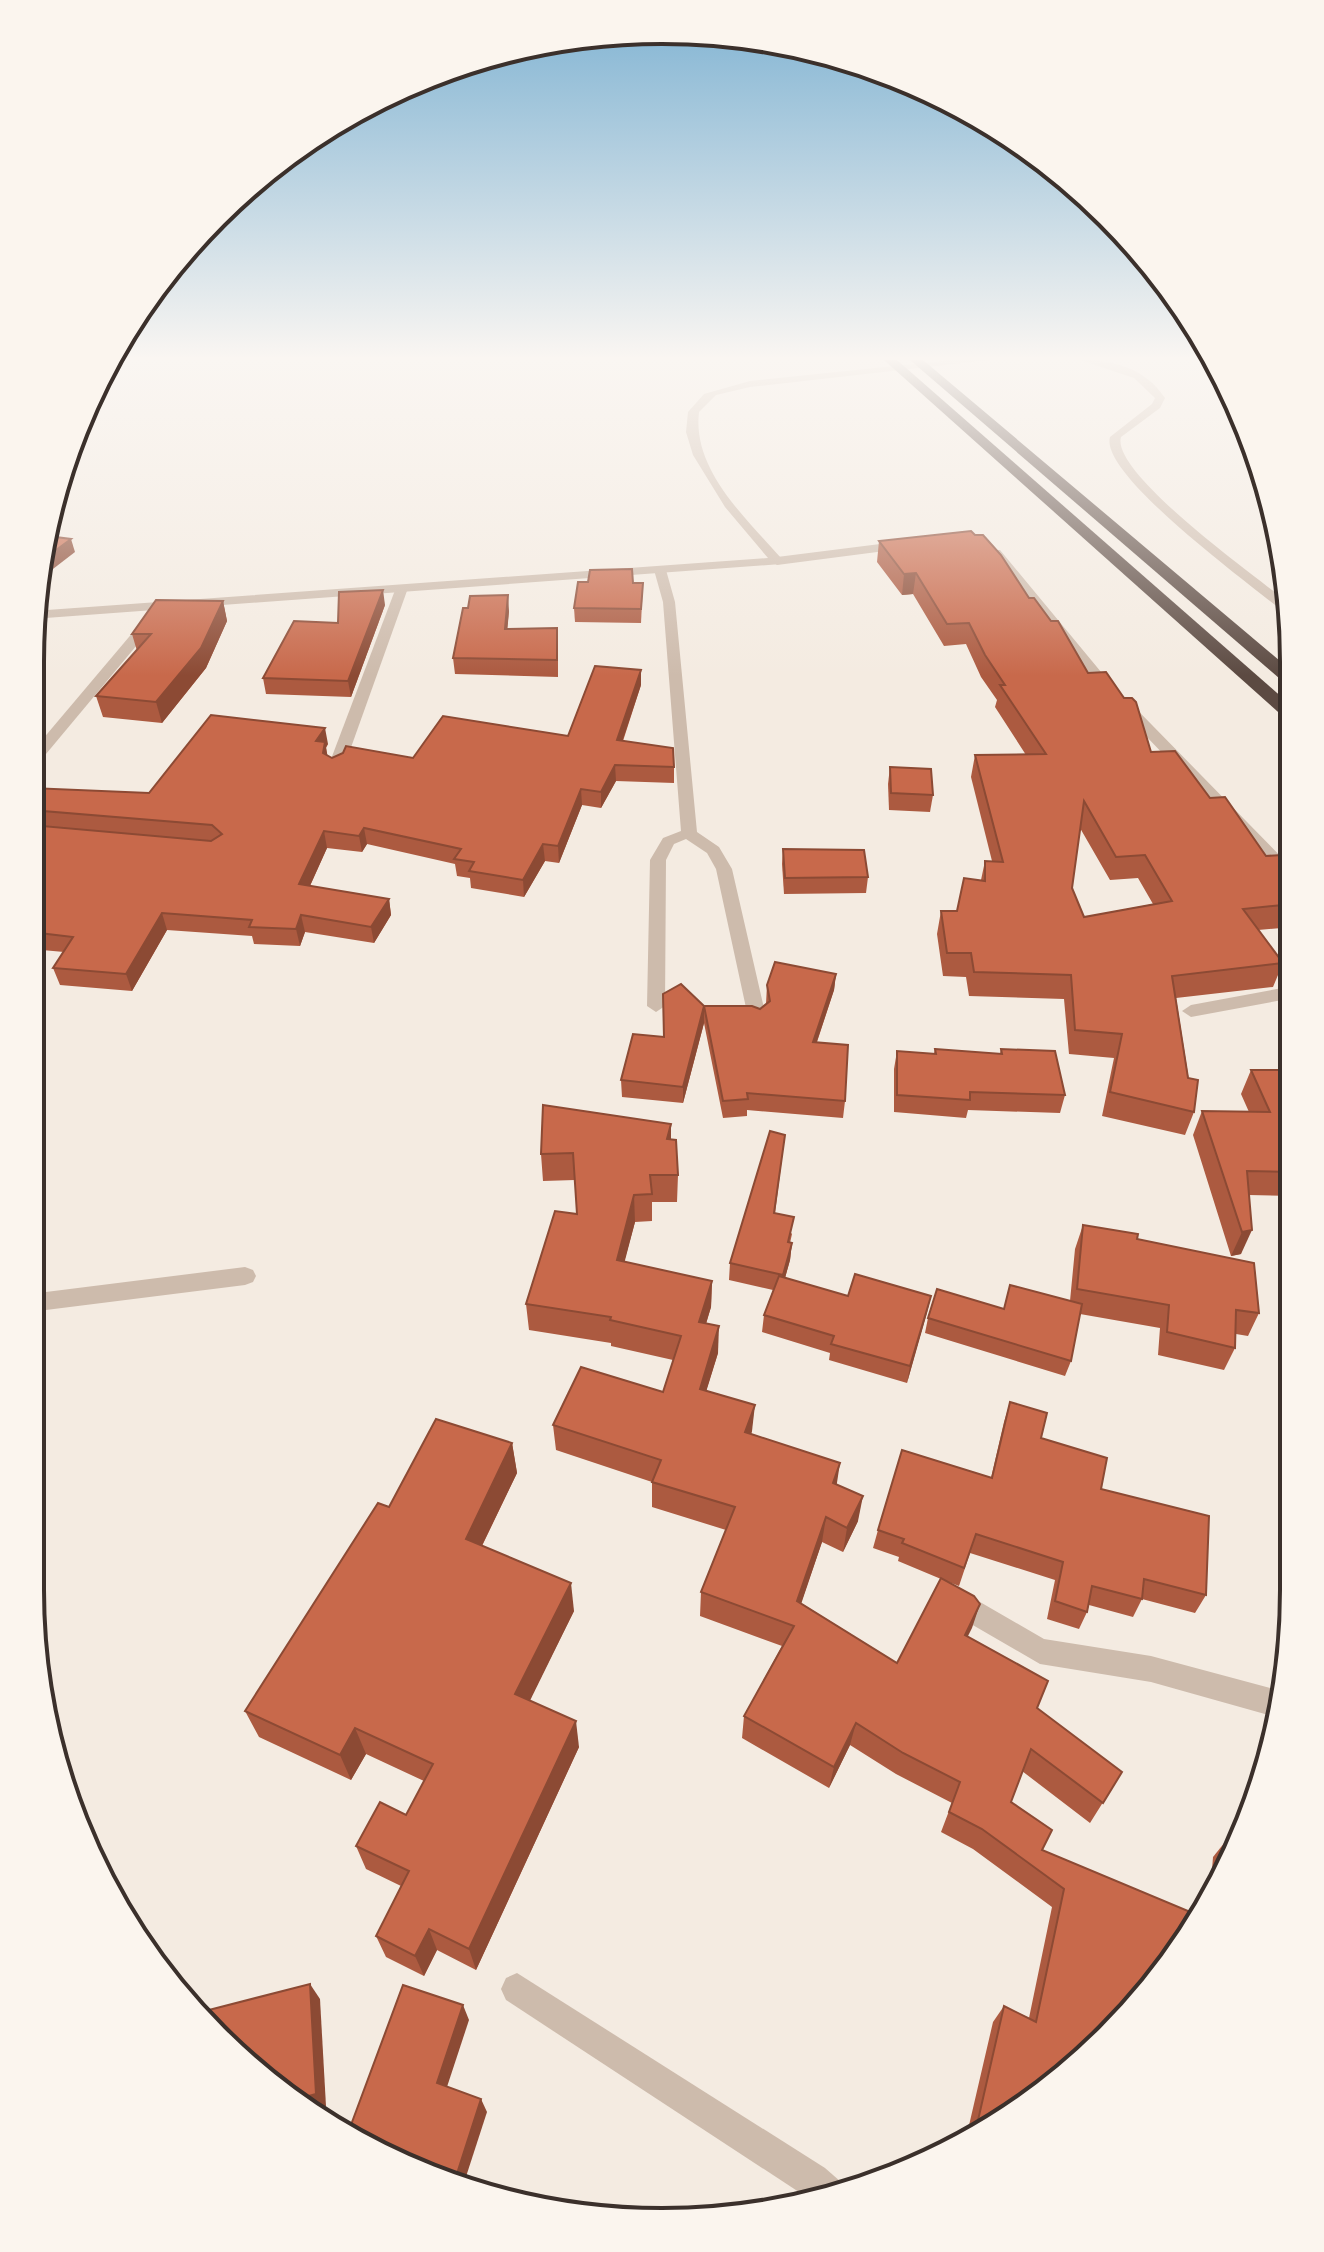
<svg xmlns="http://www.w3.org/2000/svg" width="1324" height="2252" viewBox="0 0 1324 2252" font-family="'Public Sans',sans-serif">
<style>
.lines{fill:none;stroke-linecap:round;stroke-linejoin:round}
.minor{fill:#cdbbac;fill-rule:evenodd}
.tertiary{fill:#cdbbac;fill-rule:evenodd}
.motorway{fill:#5c4a42;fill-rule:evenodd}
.wall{fill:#ac5a40;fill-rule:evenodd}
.shaded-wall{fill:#8c4a34}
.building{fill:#c8694b;stroke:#8c4a34;stroke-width:2;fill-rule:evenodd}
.rim{fill:none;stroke:#3b302b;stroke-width:4}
</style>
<rect width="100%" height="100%" fill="#f4ebe1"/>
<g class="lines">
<g class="minor">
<polygon points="904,541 910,545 908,548 777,565 771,561 777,557"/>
<polygon points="992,550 1000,550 1106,678 1293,869 1293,884 1287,883 1096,684 992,556"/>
<polygon points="660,566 666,570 675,602 697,832 719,847 732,869 766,1017 757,1023 748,1017 716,869 707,853 686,839 674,844 666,860 665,1006 656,1012 647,1006 650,860 663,838 681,831 663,602 654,570"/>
<polygon points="397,585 408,588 344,767 336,772 331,770 328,767"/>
<polygon points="145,618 157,621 36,766 31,767 31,753"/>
<polygon points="1293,986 1293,998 1191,1017 1182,1011 1191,1005"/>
<polygon points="245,1267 253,1270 256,1276 253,1282 245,1285 30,1312 30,1294"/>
<polygon points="980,1602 1044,1639 1151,1656 1278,1690 1281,1691 1276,1717 1151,1682 1040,1664 971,1624 967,1615 971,1606"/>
<polygon points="517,1973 825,2168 841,2182 845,2192 808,2198 506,2000 501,1989 506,1978"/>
</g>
<g class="tertiary">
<path d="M952,360h37l-239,27 -34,8 -17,17c-7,58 47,106 82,146v6l-749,55 1,-8 735,-53 -43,-51 -32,-52 -7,-23 2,-20 16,-18 46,-13z"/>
<path d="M1080,360c34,0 65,8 85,38l-5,10 -39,29c-11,36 138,142 168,166l2,11 -6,-1c-31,-26 -186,-138 -175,-176l42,-33 3,-6 -21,-20z"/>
</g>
<g class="motorway">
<polygon points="884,360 897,360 1293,707 1293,721 1287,720"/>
<polygon points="910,360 923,360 1293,672 1293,686 1287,685"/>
</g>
</g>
<g class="wall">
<path d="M879,541l150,57 122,154 59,46 56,58 27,14v57l-35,3 25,33 -10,24 -97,11 18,114 -9,23 -83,-19 12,-58 -45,-4 -5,-55 -95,-3 -3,-19 -23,-1 -6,-42 4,-23h16l24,-31 4,-19h7l-21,-84 4,-22h51l-31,-48 2,-7 -16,-23 -15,-33 -22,2 -31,-52 -11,1 -25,-33zM1080,828l30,52 28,-2 15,26 -69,13 -12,-29z"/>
<polygon points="633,583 643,583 641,623 575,622 574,608"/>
<polygon points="223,601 227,621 206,668 162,723 103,717 96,696 137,651 132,634"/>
<polygon points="385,605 351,697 266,694 263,678 338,623"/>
<polygon points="509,611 507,629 558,644 558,677 455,674 453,658"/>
<polygon points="641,685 623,741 674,767 674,783 616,781 601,808 582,805 559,863 545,861 524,897 471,888 470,878 457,876 455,864 367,844 362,852 327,848 310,886 389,899 391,915 374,943 305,932 300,946 254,944 252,936 167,930 132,991 60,985 53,968 64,952 31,949 31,788 149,793 328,744 326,748 327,756 332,758 413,758 568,736"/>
<polygon points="890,767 933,795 930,812 889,810 888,784"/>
<polygon points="783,849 868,877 866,893 784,894 782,864"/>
<polygon points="836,974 834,990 817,1042 845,1101 843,1118 747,1110 747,1116 723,1118 704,1023 683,1103 622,1097 621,1080 664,1037 704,1006 760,1009 766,1004 767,985"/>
<polygon points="935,1049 1000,1054 1001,1049 1065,1095 1060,1113 968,1110 966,1118 894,1112 894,1069 897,1051 934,1054"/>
<polygon points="1251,1070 1293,1076 1293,1196 1249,1195 1241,1254 1231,1256 1193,1135 1202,1111 1249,1112 1241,1094"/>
<polygon points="671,1124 671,1140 678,1175 677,1202 652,1202 652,1221 635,1222 624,1262 712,1281 711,1307 706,1324 718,1353 706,1391 752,1431 751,1434 837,1484 858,1521 843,1552 822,1542 801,1603 897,1663 941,1579 898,1561 899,1557 873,1548 878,1530 991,1478 1004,1422 1010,1402 1041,1438 1101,1489 1206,1595 1195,1613 1142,1599 1133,1617 1089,1605 1087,1612 1079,1629 1047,1619 1055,1580 970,1553 959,1586 946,1581 980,1604 967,1636 1037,1708 1122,1772 1090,1823 1022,1771 1011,1802 1042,1850 1200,1916 1046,2092 967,2134 993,2022 1004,2006 1029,2018 1052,1907 973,1849 941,1832 952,1803 896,1774 850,1745 829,1788 742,1738 744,1716 782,1646 700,1616 701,1592 726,1530 652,1507 652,1482 556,1450 553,1425 663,1392 673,1360 611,1346 611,1343 529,1330 526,1304 577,1214 575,1180 543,1181 541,1154"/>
<polygon points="785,1135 775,1213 792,1234 790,1243 792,1243 790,1260 785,1278 848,1296 931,1296 907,1383 829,1360 830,1353 762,1332 764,1315 773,1290 729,1280 730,1263"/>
<polygon points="1083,1225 1137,1239 1259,1313 1248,1336 1236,1334 1235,1348 1224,1370 1158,1355 1160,1328 1080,1314 1071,1361 1065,1376 925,1333 928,1318 1070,1301 1075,1249"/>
<polygon points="512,1443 517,1473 482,1546 574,1611 529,1701 579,1747 476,1970 437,1950 424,1976 386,1957 376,1936 401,1886 366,1869 356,1846 406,1815 424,1781 366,1754 351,1780 259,1737 245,1711 389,1507"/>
<polygon points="1229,1837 1237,1840 1210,1896 1213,1857"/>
</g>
<g class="shaded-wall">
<polygon points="71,539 75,552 40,579 44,559"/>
<polygon points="916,573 913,594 902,595 904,574"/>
<polygon points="383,590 385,605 351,697 348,681"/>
<polygon points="508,595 509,611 506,645 505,629"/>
<polygon points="223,601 227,621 206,668 162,723 156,702"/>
<polygon points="641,670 641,685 617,757 617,740"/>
<polygon points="325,728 328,744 326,747 328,759 326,769 316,741"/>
<polygon points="615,765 616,781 601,808 601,792"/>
<polygon points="581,789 582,805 559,863 558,846"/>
<polygon points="364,828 367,844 362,852 359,836"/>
<polygon points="324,831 327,848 303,901 299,884"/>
<polygon points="543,844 545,861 524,897 523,880"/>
<polygon points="389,899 391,915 374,943 371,927"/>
<polygon points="162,913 167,930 132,991 126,974"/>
<polygon points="301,915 305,932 300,946 296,929"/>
<polygon points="836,974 834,990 811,1059 813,1042"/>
<polygon points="704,1006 704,1023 683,1103 683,1087"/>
<polygon points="671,1124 671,1151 667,1139"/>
<polygon points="634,1195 635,1222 618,1287 617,1260"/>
<polygon points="1252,1230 1241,1254 1231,1256 1242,1232"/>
<polygon points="792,1243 790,1260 781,1292 783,1275"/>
<polygon points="712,1281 711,1307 698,1349 699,1322"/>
<polygon points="931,1296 927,1313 907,1383 910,1366"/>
<polygon points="719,1326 718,1353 699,1415 700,1389"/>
<polygon points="755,1405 752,1431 743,1457 745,1432"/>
<polygon points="512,1443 517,1473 471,1568 466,1539"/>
<polygon points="840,1463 836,1489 833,1483"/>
<polygon points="863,1496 858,1521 843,1552 847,1528"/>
<polygon points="826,1517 822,1542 794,1625 797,1601"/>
<polygon points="571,1583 574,1611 520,1721 515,1694"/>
<polygon points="980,1604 972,1628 957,1658 965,1635"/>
<polygon points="576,1721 579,1747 476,1970 469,1949"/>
<polygon points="856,1723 850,1745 829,1788 834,1767"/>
<polygon points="355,1728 366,1754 351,1780 340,1755"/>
<polygon points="429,1929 437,1950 424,1976 415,1956"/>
<polygon points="310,1984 320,1999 326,2106 307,2112 294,2100"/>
<polygon points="463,2005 469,2020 444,2096 437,2083"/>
<polygon points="481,2099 487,2112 462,2189 459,2189 453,2186"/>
</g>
<g class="building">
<path d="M971,531l4,4h8l18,20 28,43h5l17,23h7l30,52 18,-1 18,26h8l4,4 15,50 24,-1 35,47 15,-1 41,59 16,-1 11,15v34l-50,5 40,54 -111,13 16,102 10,2 -4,32 -84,-20 12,-58 -47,-4 -4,-55 -97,-3 -3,-19h-24l-6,-42h16l7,-33 21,3v-20l18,1 -28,-107 71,-1 -46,-69h5l-20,-30 -16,-32 -22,1 -31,-51 -12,1 -25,-33zM1084,801l32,56 29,-2 27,46 -88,16 -12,-29z"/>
<polygon points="48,536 71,539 44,559"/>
<polygon points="632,569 633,583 643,583 641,609 574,608 578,582 588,582 590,570"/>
<polygon points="383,590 348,681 263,678 294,621 338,623 339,592"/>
<polygon points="508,595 505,629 557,628 557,660 453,658 463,608 468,608 470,596"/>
<polygon points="156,600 223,601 201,648 156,702 96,696 151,634 132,634"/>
<polygon points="595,666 641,670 617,740 673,748 674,767 615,765 601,792 581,789 558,846 543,844 523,880 469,871 474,862 454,859 461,849 364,828 359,836 324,831 299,884 389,899 371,927 301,915 296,929 249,927 252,920 162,913 126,974 53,968 73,937 31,932 31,825 211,841 222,834 212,825 31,810 31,788 149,793 211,715 325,728 316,741 325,742 323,753 332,758 343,753 346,746 413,758 443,716 568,736"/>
<polygon points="890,767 931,769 933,795 891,793"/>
<polygon points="783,849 864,850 868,877 785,878"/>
<polygon points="775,962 836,974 813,1042 848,1045 845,1101 747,1093 748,1099 723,1101 704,1006 683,1087 621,1080 633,1034 664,1037 663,994 681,984 704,1006 752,1006 760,1009 770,1001 767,985"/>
<polygon points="935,1049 1002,1054 1001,1049 1055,1051 1065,1095 970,1092 970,1100 897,1095 897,1051 936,1054"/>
<polygon points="1251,1070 1280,1070 1283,1074 1293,1076 1293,1172 1247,1171 1252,1230 1242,1232 1202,1111 1270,1112"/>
<polygon points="543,1105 671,1124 667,1139 676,1140 678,1175 650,1175 652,1194 634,1195 617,1260 712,1281 699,1322 719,1326 700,1389 755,1405 745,1432 840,1463 833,1483 863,1496 847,1528 826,1517 797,1601 897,1663 941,1578 974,1596 980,1604 965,1635 1048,1681 1037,1708 1122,1772 1103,1803 1031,1749 1011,1802 1052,1830 1042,1850 1200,1916 1187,1942 1046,2092 976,2129 1004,2006 1036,2022 1064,1889 982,1829 949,1812 960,1782 903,1753 856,1723 834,1767 744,1716 794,1626 701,1592 735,1507 652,1482 661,1460 553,1425 581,1367 663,1392 681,1336 610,1320 611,1317 526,1304 555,1211 577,1214 573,1153 541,1154"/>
<polygon points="770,1131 785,1135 774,1213 794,1217 788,1242 792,1243 783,1275 730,1263"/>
<polygon points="1083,1225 1138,1234 1137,1239 1254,1263 1259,1313 1236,1310 1235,1348 1167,1332 1169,1305 1077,1289"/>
<polygon points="855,1274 931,1296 910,1366 831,1344 834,1336 764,1315 779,1276 848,1296"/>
<polygon points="1010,1285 1082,1304 1071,1361 928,1318 937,1289 1004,1309"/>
<polygon points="1010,1402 1047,1413 1041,1438 1107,1458 1101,1489 1209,1516 1206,1595 1144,1579 1142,1599 1092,1586 1087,1612 1055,1601 1063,1562 976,1534 964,1568 902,1543 904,1539 878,1530 902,1450 992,1478"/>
<polygon points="436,1419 512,1443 466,1539 571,1583 515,1694 576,1721 469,1949 429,1929 415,1956 376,1936 409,1871 356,1846 380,1802 406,1815 433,1764 355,1728 340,1755 245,1711 378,1503 389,1507"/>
<polygon points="1229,1837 1237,1840 1227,1860"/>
<polygon points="310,1984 316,2094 294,2100 201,2012"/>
<polygon points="403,1985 463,2005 437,2083 481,2099 453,2186 348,2133"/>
</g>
<linearGradient id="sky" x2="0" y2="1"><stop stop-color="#7eb2d2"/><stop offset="0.53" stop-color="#faf6f2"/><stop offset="1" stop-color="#faf6f2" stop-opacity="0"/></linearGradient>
<rect width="1324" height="676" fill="url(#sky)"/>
<path d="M0 0H1324V2252H0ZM662 44H662A618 618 0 0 1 1280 662V1590A618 618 0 0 1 662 2208H662A618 618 0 0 1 44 1590V662A618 618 0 0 1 662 44Z" fill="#fbf5ee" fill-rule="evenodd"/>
<path class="rim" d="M662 44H662A618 618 0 0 1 1280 662V1590A618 618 0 0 1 662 2208H662A618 618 0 0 1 44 1590V662A618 618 0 0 1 662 44Z"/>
</svg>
